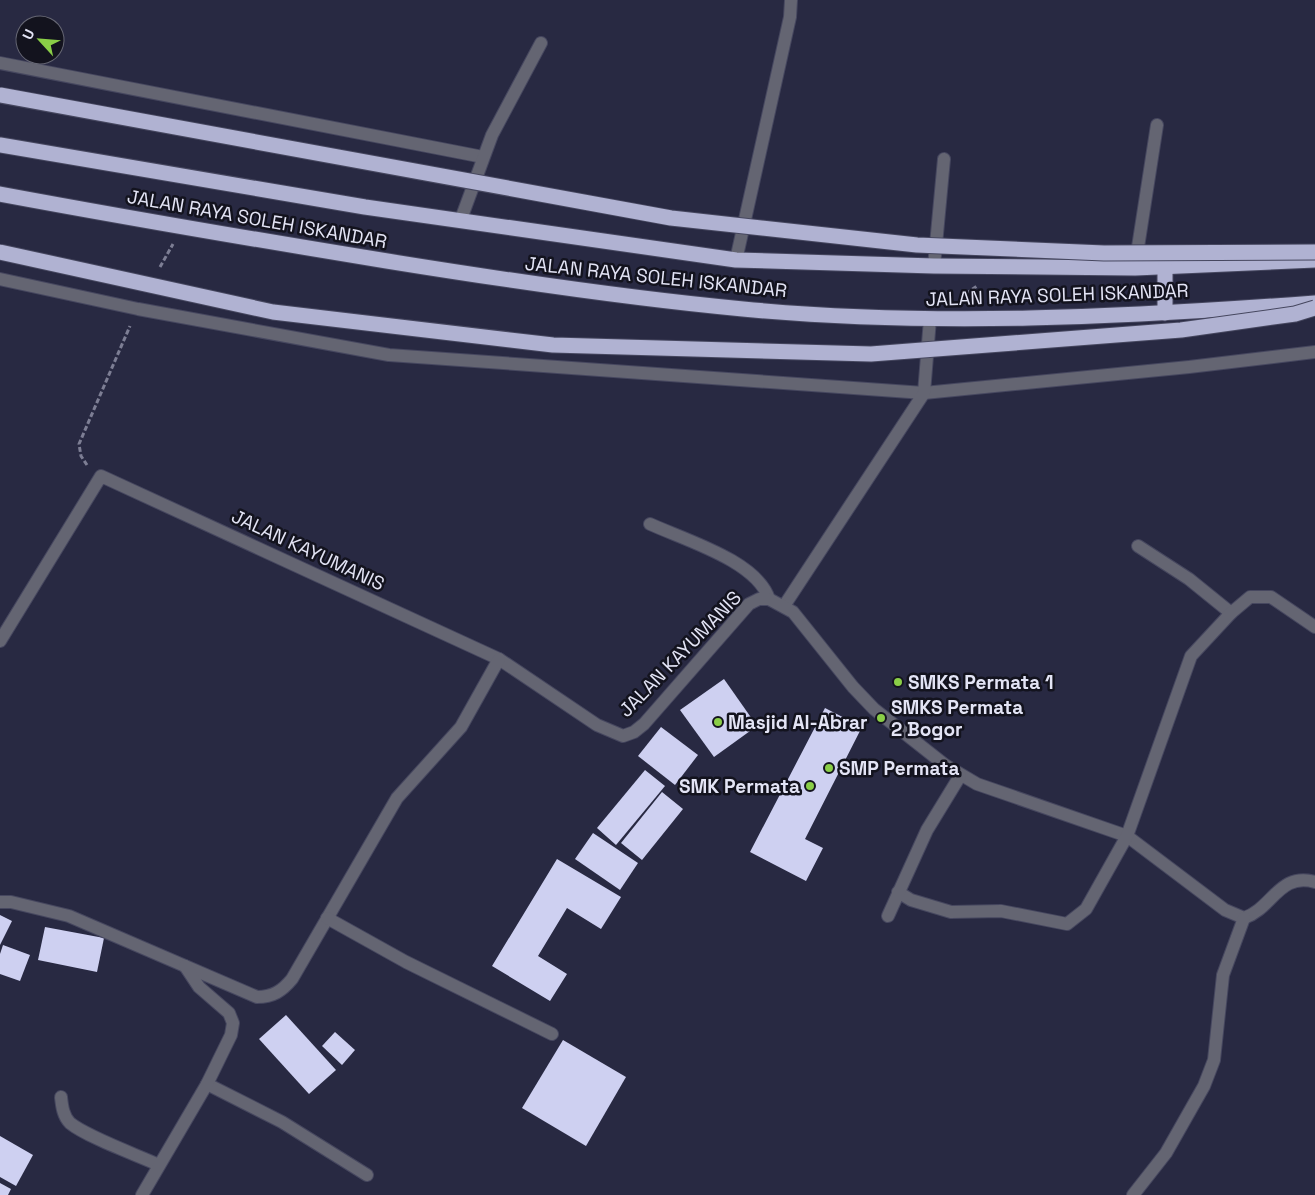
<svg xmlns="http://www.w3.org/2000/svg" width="1315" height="1195" viewBox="0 0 1315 1195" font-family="'Space Grotesk',sans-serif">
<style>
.building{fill:#ced0f1}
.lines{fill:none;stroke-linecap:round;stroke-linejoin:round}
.minor-casing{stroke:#46475f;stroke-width:14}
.highway-casing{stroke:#46475f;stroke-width:17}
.path{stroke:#7d7e94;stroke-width:3;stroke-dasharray:5 2.5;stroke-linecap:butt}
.minor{stroke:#646572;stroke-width:12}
.highway{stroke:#b0b2d2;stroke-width:15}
.highway-bridge-casing{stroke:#46475f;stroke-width:17;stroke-linecap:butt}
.highway-bridge{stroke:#b0b2d2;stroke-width:15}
.poi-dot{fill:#8ace47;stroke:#13131e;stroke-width:2}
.labels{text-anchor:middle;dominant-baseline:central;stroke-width:5;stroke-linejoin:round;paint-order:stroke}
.street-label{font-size:19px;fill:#e3e4f5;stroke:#13131e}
.poi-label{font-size:19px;font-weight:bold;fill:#e3e4f5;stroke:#13131e;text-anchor:start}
</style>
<rect width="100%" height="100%" fill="#282942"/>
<g class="building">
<polygon points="724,679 757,726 714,757 680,710"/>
<polygon points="825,708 862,727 805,839 823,848 806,881 750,852"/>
<polygon points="661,727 698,755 675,785 638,756"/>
<polygon points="645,770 665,786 616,845 597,828"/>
<polygon points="662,792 683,809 642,860 621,843"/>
<polygon points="593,833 638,863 620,890 575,859"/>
<polygon points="557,859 621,897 601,929 567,908 538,956 567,974 550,1001 492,966"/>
<polygon points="0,915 12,921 0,945"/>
<polygon points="45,927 104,938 97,972 38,960"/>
<polygon points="3,945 30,955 20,981 0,974 0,954"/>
<polygon points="286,1015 336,1070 309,1094 259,1039"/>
<polygon points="335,1032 355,1050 342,1065 322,1046"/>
<polygon points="563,1040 626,1077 586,1146 522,1108"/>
<polygon points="0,1136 33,1155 16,1186 0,1177"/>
<polygon points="0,1183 11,1189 8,1195 0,1195"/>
</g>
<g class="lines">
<g class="minor-casing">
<g id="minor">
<polyline points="0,63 483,157"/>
<polyline points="461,219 492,135 541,43"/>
<polyline points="736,260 790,17 791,0"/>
<polyline points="1136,260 1157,125"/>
<polyline points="934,266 944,159"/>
<polyline points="0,279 138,309 389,355 924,393 1189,367 1315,352"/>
<path d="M650,524c35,16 107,37 119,75"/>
<polyline points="1138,546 1189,579 1231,613"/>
<polyline points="784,606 924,393 930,319"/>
<path d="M0,641l101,-165 398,183 98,66 26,11 11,-4 10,-8 105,-120 10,-5h10l24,13 60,75 21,22 71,56 32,19 150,52 98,74 19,8c29,-10 35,-46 71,-36"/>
<polyline points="898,892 911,900 951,912 1001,911 1067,924 1086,909 1127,836 1191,656 1231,613 1250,597 1271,597 1315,627"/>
<path d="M0,902h11l58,14 188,81c16,0 25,-6 35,-18l105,-181 64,-71 38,-68"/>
<polyline points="888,916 927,830 960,776"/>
<polyline points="327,918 406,962 552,1034"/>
<polyline points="207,1084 282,1122 367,1175"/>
<path d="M61,1097c1,9 2,19 9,26 17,14 67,32 89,42"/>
<polyline points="142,1195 207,1084 231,1035 233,1023 229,1013 199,987 185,966"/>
<polyline points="1133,1195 1166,1153 1204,1086 1214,1060 1223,975 1244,918"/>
</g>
</g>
<g class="highway-casing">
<g id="highway">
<polyline points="0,145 365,207 736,260 934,266 1135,268 1315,260"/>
<path d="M0,194c129,24 258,46 387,67 118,19 237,37 356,48 190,18 382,8 572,-6"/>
<polyline points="1165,313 1165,267"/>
</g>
</g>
<g class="path">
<polyline points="160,267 173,244"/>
<polyline points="960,298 977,286"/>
<polyline points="87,465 81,456 79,444 130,326"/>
</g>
<use href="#minor" class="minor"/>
<use href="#highway" class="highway"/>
<g class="highway-bridge-casing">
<g id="highway-bridge">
<polyline points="0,95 671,218 917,245 1104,253 1315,252"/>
<polyline points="0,252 273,312 553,345 871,354 1181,330 1295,314 1315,308"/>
</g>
</g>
<use href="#highway-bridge" class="highway-bridge"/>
</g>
<g class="poi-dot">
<circle cx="898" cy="682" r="5"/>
<circle cx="881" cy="718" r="5"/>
<circle cx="718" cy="722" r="5"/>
<circle cx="829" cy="768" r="5"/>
<circle cx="810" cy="786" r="5"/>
</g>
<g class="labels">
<g class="street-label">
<text transform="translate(257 219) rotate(10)">JALAN RAYA SOLEH ISKANDAR</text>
<text transform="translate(656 277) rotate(6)">JALAN RAYA SOLEH ISKANDAR</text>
<text transform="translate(1057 295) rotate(-2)">JALAN RAYA SOLEH ISKANDAR</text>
<text transform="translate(308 550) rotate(25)">JALAN KAYUMANIS</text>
<text transform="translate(680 654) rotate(-46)">JALAN KAYUMANIS</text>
</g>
<g class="poi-label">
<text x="908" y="682">SMKS Permata 1</text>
<text x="891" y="707">SMKS Permata<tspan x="891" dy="22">2 Bogor</tspan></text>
<text x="728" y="722">Masjid Al-Abrar</text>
<text x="839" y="768">SMP Permata</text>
<text x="800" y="786" text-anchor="end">SMK Permata</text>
</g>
</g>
<g transform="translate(40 40) rotate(296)"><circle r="24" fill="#13131e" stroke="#666774"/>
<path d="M0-4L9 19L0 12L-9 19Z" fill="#8ace47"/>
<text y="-8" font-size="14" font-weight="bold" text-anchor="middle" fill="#e3e4f5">U</text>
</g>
</svg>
